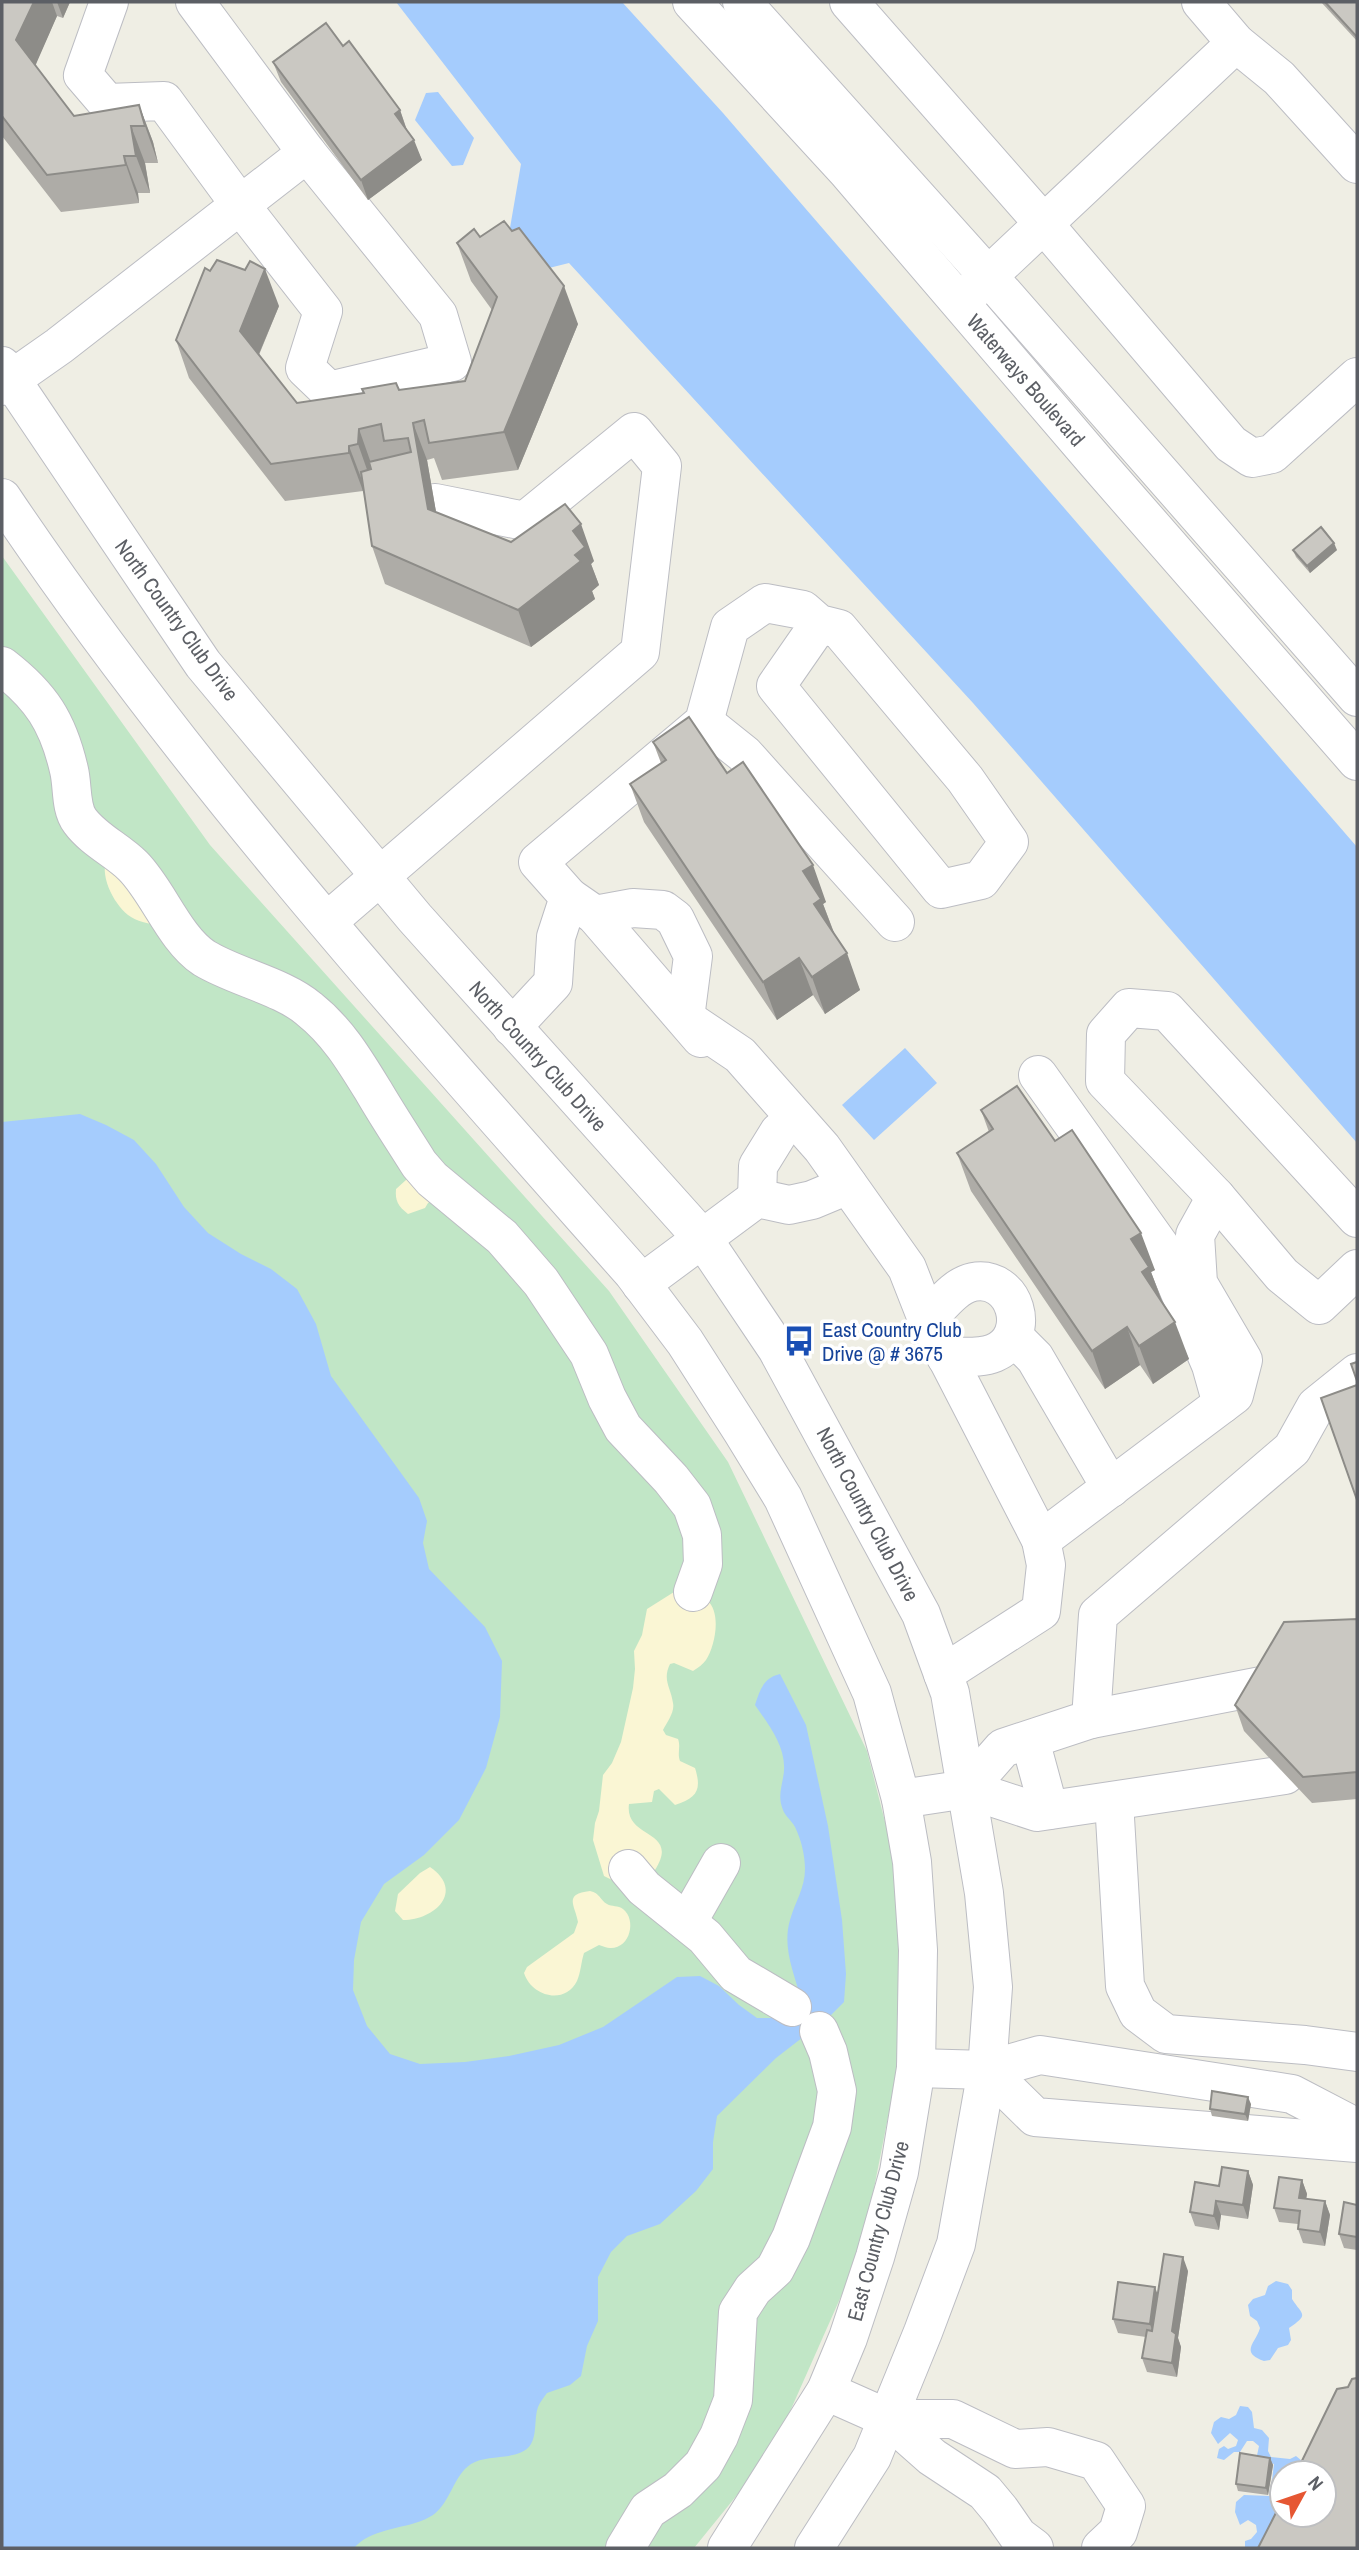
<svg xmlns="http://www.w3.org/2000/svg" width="1359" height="2550" viewBox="0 0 1359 2550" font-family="'Archivo Narrow',sans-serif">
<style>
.green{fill:#c1e6c6}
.sand{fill:#faf6d4}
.water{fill:#a5ccfd}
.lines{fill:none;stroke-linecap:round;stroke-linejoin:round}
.minor-casing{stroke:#bcbdc3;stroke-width:40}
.minor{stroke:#fff;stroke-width:38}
.wall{fill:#aeaca7}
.shaded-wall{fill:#8d8c88}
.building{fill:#cac8c2;stroke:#8d8c88;stroke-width:2}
.labels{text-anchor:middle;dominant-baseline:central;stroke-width:7;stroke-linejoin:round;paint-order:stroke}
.street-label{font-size:21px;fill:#5c5f65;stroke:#fff}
.transit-label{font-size:21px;fill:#164399;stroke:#fff;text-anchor:start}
</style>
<rect width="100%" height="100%" fill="#efeee4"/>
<polygon class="green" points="2,556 210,845 609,1291 728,1462 867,1751 897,1869 904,2036 862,2249 772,2452 694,2548 2,2548"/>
<g class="sand">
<path d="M108,856l51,70c-11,-3 -22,-4 -31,-11 -15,-12 -30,-42 -20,-59z"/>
<path d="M411,1166l32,29 -15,8 -3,5 -17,6c-10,-8 -13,-13 -12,-25l10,-9z"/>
<path d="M674,1592c10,2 26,2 33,8 15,13 8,46 -1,60 -3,4 -8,8 -13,11l-19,-8 -4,1c-8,16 1,24 3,39 2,9 -6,19 -10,27l3,5 12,4c3,8 -1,14 2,22l15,7c7,22 2,30 -20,37l-16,-16 -5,2 -2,11 -23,2c-5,36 52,25 26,66l-41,11 -10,-5 -11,-36 2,-17 4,-12 4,-36 9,-12 9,-21 12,-54 2,-19 -1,-18 8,-16 5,-26z"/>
<path d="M430,1867c35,24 5,53 -27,53l-8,-9 3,-17 22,-21z"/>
<path d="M590,1891c10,2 10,9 17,13 5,3 11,1 16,5 14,11 7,40 -13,39 -3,0 -7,-2 -11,-3l-15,8c-3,9 -3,19 -7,28 -12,24 -45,16 -53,-8l3,-6 47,-34 4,-11c-3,-17 -15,-28 12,-31z"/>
</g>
<g class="water">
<polygon points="396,2 622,2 723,113 1357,847 1357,1143 973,703 569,263 501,280 521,164"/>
<polygon points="438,92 474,138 463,165 452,166 415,120 426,93"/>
<polygon points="905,1048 937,1083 874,1140 842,1105"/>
<path d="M80,1114l26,11 28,15 22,24 28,43 24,26 33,21 30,15 26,20 19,35 15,52 88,122 8,23 -4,22 6,26 56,58 17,34 -2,56 -14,51 -27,52 -35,35 -40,29 -23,38 -7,38 -1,30 14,36 23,28 30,10 45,-2 44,-6 50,-11 44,-18 74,-50 23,-1 19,10 20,19 18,13h19l25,-19c-7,-26 -19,-52 -11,-79 5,-18 15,-32 15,-51 0,-14 -4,-30 -10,-42 -3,-6 -10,-11 -12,-17 -5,-12 -2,-21 0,-32 6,-28 -13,-51 -28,-73 5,-15 8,-27 25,-31l26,51 22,101 14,94 4,54 -2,28 -15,15 -53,41 -59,58 -4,26v27l-17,22 -36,33 -33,12 -16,16 -13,25v44l-11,25 -6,30 -11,9 -23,8c-3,4 -7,9 -9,14 -4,11 -1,27 -7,37 -11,18 -43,9 -60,20 -18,12 -20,38 -38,51 -23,15 -60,11 -79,33h-352v-1426z"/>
<path d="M1276,2281l12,3 4,6v9c10,16 18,15 -3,29l2,12 -3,5 -10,3 -8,12 -6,1c-25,-9 -8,-18 -4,-33l-3,-7 -7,-5 -2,-11 5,-6 12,-4 3,-9z"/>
<polygon points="1240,2406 1248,2407 1252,2412 1254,2428 1262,2430 1269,2438 1268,2451 1271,2457 1290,2459 1296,2456 1302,2461 1303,2473 1282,2473 1282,2513 1277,2548 1245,2548 1245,2541 1251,2539 1257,2532 1256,2525 1248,2520 1240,2525 1235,2512 1236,2502 1244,2495 1270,2496 1274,2464 1256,2460 1259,2446 1253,2441 1247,2441 1240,2452 1234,2452 1224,2460 1217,2458 1219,2449 1224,2446 1228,2449 1236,2446 1238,2440 1230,2433 1218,2444 1211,2433 1214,2422 1221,2417 1229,2419 1236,2415"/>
</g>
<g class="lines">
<g class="minor-casing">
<g id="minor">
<polyline points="109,2 83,75 107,103 164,101 241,206 323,311 305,368 329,391 452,362 438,315 307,153 195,2"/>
<polyline points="692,2 847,171 1096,462 1357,761"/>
<polyline points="742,2 988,276 1357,697"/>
<polyline points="849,2 1043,223 1231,444 1252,458 1272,454 1357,377"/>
<polyline points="1201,2 1236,43 1279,78 1357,164"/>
<polyline points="969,294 1236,43"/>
<polyline points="2,366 203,664 415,918 703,1239 777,1349 921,1614 950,1693 984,1893 993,1987 987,2070 956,2244 923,2332 872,2457 814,2548"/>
<polyline points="2,386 59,346 307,153"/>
<path d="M2,498c186,277 411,526 631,775l52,69 57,89 41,67 89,195 29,106 11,63 6,88 -2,118 -17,104 -24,85 -27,81 -22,53 -99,157"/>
<path d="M2,666c39,30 56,56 67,104 4,16 1,38 11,51 14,19 37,29 53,45 25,25 41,72 71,92 31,19 78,28 105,51 29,23 46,52 65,83 14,24 30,48 45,72l13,15 70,58 39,45 48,72 18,44 16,30 48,51 21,27 10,29 1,29 -10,28"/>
<polyline points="704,722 744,754 895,922"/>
<polyline points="569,897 595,915 701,1038"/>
<polyline points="595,915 633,908 663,910 675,919 693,956 685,1018"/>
<polyline points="328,921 640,652 662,466 634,432 525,521 435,503"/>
<polyline points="685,1018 740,1055 822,1148 907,1268 927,1319 1041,1540"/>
<polyline points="512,1027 553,983 556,937 569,897 538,862 704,722 730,627 765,603 803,610 819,624 839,629 965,779 1009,842 981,880 941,889 776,686 819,624"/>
<polyline points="1038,1075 1160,1246 1211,1365 1222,1404"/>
<polyline points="757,1198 758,1166 779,1132 795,1118"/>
<polyline points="1357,1218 1167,1011 1129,1008 1106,1034 1105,1081 1216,1197 1282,1275 1319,1305 1357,1269"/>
<polyline points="641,1284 757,1198 789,1205 812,1200 848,1185"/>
<path d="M927,1319c13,-12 27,-33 46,-37 42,-8 61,54 21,71 -14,6 -33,3 -48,4"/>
<polyline points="1013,1336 1035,1358 1111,1488"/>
<polyline points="943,1674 1041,1611 1046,1565 1041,1540 1234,1395 1243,1360 1198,1283 1195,1235 1216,1197"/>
<polyline points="1091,1719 1272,1684"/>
<polyline points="1030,1740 1049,1810"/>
<polyline points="967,1789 1003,1748 1091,1719 1098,1615 1292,1449 1316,1406 1357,1373"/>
<polyline points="901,1799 967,1789 1037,1812 1285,1775"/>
<polyline points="1114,1801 1125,1986 1138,2013 1166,2034 1305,2045 1357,2052"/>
<polyline points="628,1869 644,1888 705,1937 736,1974 792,2007"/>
<polyline points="688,1921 721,1863"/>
<polyline points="916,2068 987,2070 1040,2055 1292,2094 1357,2128"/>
<polyline points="987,2070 1035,2117 1357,2143"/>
<polyline points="826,2391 889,2419 932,2457 985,2492 1000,2510 1018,2536 1034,2548"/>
<polyline points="889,2419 953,2419 1015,2449 1048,2447 1096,2461 1126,2506 1118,2532 1101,2548"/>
<polyline points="625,2548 648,2510 678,2490 703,2465 719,2436 733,2400 738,2312 753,2289 775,2269 791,2238 832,2127 837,2091 828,2052 819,2031"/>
</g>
</g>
<use href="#minor" class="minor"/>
</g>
<g class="wall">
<polygon points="2,2 70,2 63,18 57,16 35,65 74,116 139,105 153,142 158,163 145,163 150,193 138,193 139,203 61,212 2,136"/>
<polygon points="1321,2 1357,2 1357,41"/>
<polygon points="343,46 400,110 407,130 422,160 368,200 281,82 273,62"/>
<polygon points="480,237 578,324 518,470 442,480 434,458 427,460 436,512 511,542 594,561 591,564 599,585 592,591 595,599 531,647 385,584 372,546 363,483 363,491 285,501 189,378 176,340 279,306 259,355 297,403 465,381 492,310 471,281 457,243"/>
<polygon points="1293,550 1337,550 1310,573 1296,557"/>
<polygon points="653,742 727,773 826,902 823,904 835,935 860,990 825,1014 813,995 777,1020 644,822 630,784 661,763"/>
<polygon points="981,1110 1055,1141 1155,1270 1151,1272 1163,1303 1189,1359 1153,1384 1140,1365 1105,1389 971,1191 957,1153 989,1132"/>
<polygon points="1357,1619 1357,1799 1312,1803 1244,1731 1235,1705"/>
<polygon points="1251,2104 1248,2121 1212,2116 1210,2109"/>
<polygon points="1248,2171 1253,2185 1248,2219 1221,2215 1219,2230 1195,2226 1190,2212 1219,2186"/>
<polygon points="1302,2180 1307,2194 1306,2199 1325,2201 1330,2215 1325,2246 1303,2243 1298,2229 1298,2224 1279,2222 1274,2208"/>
<polygon points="1357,2205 1357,2250 1344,2248 1339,2234"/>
<polygon points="1188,2271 1178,2338 1181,2347 1177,2377 1147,2372 1142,2358 1146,2337 1118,2333 1113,2319 1157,2295"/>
<polygon points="1270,2458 1273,2465 1268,2495 1238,2491 1236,2484"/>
</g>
<g class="shaded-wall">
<polygon points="34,2 52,2 57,16 30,78 16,40"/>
<polygon points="57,2 70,2 63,18"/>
<polygon points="139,105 153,142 158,163 145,126"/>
<polygon points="400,110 407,131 395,114"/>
<polygon points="131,126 145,163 150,193 136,156"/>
<polygon points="414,140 422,160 368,200 361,180"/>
<polygon points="124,156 138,193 139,203 126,165"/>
<polygon points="265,269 279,306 253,368 240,331"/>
<polygon points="564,286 578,324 518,470 504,432"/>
<polygon points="413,423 427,460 442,546 428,509"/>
<polygon points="359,429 372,466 371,481 358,444"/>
<polygon points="349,446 363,483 363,491 349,453"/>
<polygon points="581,524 594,561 591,564 599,585 592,591 595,599 531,647 518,610 575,555 573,531"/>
<polygon points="1334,543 1337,550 1310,573 1307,566"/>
<polygon points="813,865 826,902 823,904 835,936 827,941 803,871"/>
<polygon points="847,953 860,990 825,1014 812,977"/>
<polygon points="799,958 813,995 777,1020 763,982"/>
<polygon points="1141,1233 1155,1270 1151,1272 1163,1304 1155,1310 1131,1239"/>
<polygon points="1175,1322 1189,1359 1153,1384 1139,1346"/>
<polygon points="1127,1327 1140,1365 1105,1389 1092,1351"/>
<polygon points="1248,2097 1251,2104 1248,2121 1245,2114"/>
<polygon points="1248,2171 1253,2185 1248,2219 1243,2205"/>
<polygon points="1302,2180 1307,2194 1304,2212 1299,2198"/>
<polygon points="1216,2201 1221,2215 1219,2230 1214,2216"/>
<polygon points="1325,2201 1330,2215 1325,2246 1320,2232"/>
<polygon points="1183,2257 1188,2271 1178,2338 1181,2347 1177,2377 1172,2363 1172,2331"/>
<polygon points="1155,2287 1160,2301 1155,2338 1150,2324"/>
<polygon points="1270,2458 1273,2465 1268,2495 1266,2488"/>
</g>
<g class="building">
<polygon points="2,2 34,2 16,40 74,116 139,105 145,126 131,126 136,156 124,156 126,165 47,175 2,116"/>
<polygon points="1325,2 1357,2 1357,37"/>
<polygon points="326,23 343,46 349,41 400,110 395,114 414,140 361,180 273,62"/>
<polygon points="504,221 512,231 519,228 564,286 504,432 429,443 424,420 413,423 428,509 511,542 565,504 581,524 573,531 585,547 575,555 581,561 518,610 372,546 361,472 371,469 369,462 411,452 408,438 384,441 381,424 359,429 358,444 349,446 349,453 271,464 176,340 205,268 210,271 217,260 245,270 250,261 265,269 240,331 297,403 364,393 362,389 396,383 399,390 465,381 497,297 457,243 474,229 480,237"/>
<polygon points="1321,527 1334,543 1307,566 1293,550"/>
<polygon points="689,717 727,773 743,762 813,865 803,871 821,899 814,904 847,953 812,977 799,958 763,982 630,784 666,760 653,742"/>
<polygon points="1017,1086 1055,1141 1072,1130 1141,1233 1131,1239 1149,1267 1142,1272 1175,1322 1139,1346 1127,1327 1092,1351 957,1153 993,1129 981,1110"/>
<polygon points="1357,1362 1357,1381 1351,1364"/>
<polygon points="1357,1385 1357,1500 1321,1398"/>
<polygon points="1357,1619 1357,1772 1303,1777 1235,1705 1284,1622"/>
<polygon points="1212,2091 1248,2097 1245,2114 1210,2109"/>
<polygon points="1222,2167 1248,2171 1243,2205 1216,2201 1214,2216 1190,2212 1195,2182 1219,2186"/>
<polygon points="1279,2177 1302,2180 1299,2198 1325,2201 1320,2232 1298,2229 1300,2211 1274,2208"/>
<polygon points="1344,2202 1357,2205 1357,2237 1339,2234"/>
<polygon points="1164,2254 1183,2257 1172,2331 1176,2334 1172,2363 1142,2358 1147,2330 1152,2331"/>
<polygon points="1118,2282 1155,2287 1150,2324 1113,2319"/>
<polygon points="1357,2378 1357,2548 1258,2548 1282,2501 1282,2515 1324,2515 1324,2473 1296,2473 1337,2389 1348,2387 1352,2379"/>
<polygon points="1240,2453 1270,2458 1266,2488 1236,2484"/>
</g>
<defs>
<g id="bus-bare" transform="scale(2.415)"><path d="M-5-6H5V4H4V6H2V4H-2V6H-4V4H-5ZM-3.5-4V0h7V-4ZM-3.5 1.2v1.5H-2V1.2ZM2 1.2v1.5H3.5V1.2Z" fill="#1a4fb4" stroke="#fff" stroke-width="2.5" paint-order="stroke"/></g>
</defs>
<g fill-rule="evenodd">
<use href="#bus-bare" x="799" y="1341"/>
</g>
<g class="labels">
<g class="street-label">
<text transform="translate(1026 380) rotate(49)">Waterways Boulevard</text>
<text transform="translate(177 620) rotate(54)">North Country Club Drive</text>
<text transform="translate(538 1056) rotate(48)">North Country Club Drive</text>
<text transform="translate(868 1514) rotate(62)">North Country Club Drive</text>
<text transform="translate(878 2231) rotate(-75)">East Country Club Drive</text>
</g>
<g class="transit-label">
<text x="822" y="1329">East Country Club<tspan x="822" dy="24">Drive @ # 3675</tspan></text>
</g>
</g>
<rect width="1359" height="2550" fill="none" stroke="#5c5f65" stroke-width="7"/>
<g transform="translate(1303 2494) rotate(50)"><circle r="33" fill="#ffffff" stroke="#bebfc1" stroke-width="2"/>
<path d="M0-5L12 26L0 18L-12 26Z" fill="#e65733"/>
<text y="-10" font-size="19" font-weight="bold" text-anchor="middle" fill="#5c5f65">N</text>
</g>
</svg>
